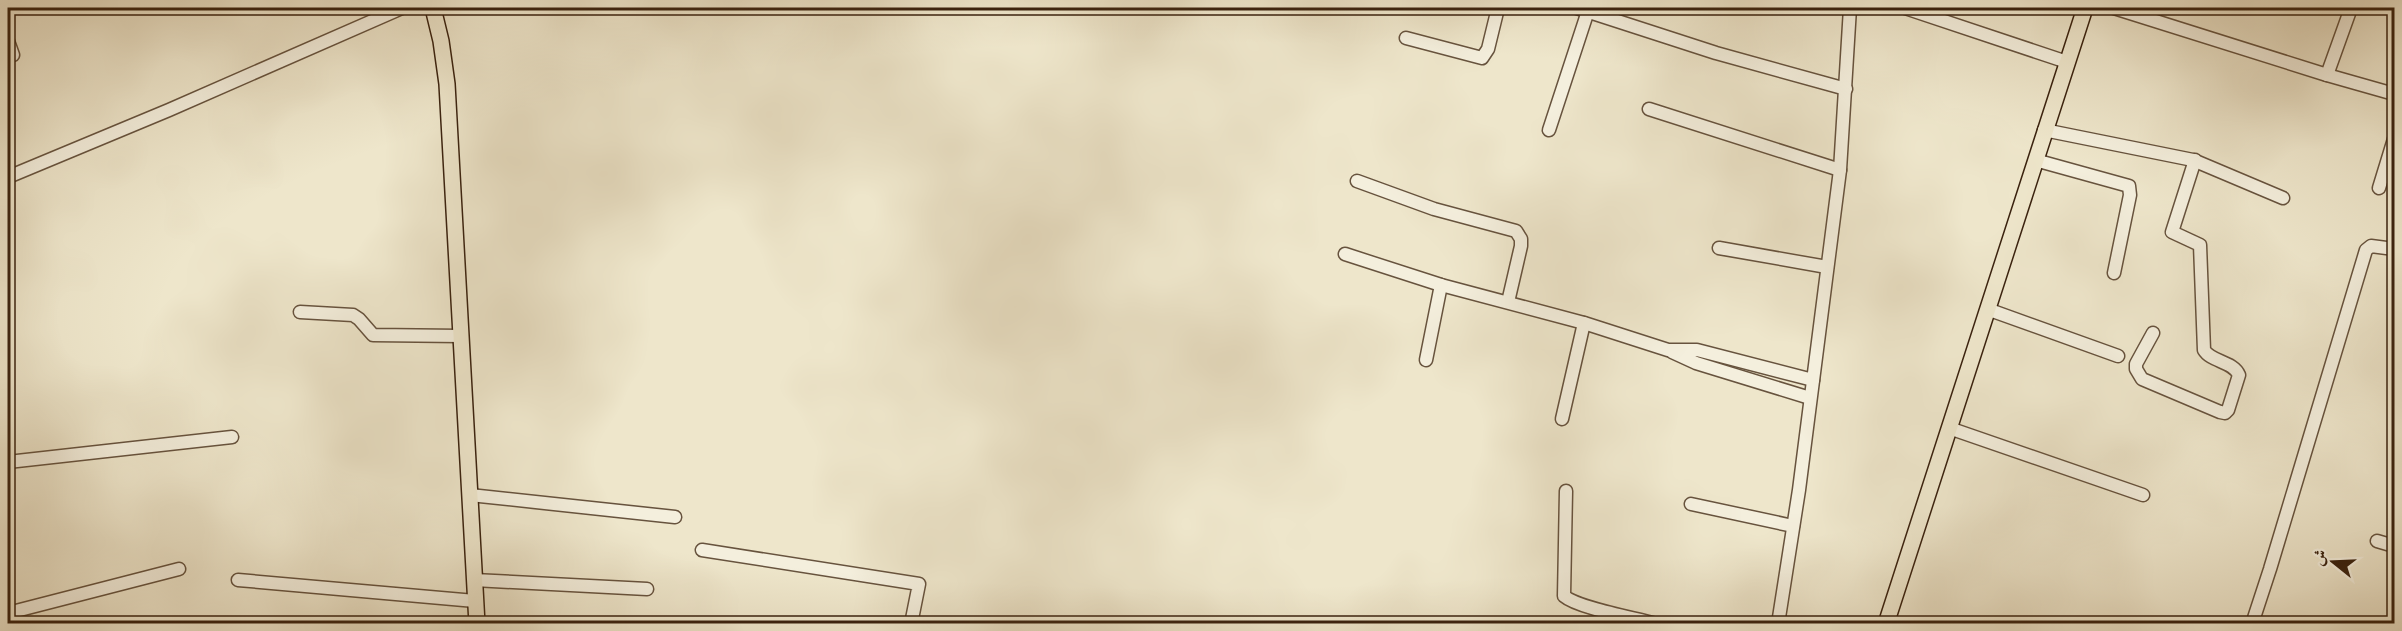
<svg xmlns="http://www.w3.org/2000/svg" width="2402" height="631" viewBox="0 0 2402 631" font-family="'EB Garamond',Amiri,serif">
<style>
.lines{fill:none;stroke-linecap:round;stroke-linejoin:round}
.minor-casing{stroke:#67533e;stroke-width:15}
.major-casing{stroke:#3a220f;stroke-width:18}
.minor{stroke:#f4efdd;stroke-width:12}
.major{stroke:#eee6cb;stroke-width:15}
</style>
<rect width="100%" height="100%" fill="#eee6cb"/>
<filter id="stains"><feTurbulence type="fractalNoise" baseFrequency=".00333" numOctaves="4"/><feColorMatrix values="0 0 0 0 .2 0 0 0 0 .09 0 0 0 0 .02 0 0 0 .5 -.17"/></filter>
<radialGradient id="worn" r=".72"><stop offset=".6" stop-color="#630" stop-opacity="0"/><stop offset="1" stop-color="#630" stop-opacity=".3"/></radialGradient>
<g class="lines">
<g class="minor-casing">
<g id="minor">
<polyline points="1577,8 1716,53 1846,89"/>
<polyline points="1905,8 2067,62"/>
<polyline points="2114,8 2327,75 2394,94"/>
<polyline points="1406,38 1482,58 1488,49 1498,8"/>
<polyline points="8,41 13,55"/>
<polyline points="2327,75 2351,8"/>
<polyline points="1649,109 1840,170"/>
<polyline points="1549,130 1588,11"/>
<polyline points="2044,130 2193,160 2283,198"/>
<polyline points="2035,160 2129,186 2130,195 2114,273"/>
<polyline points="8,177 169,110 402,8"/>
<polyline points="1357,181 1434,209 1516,231 1521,239 1521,246 1508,302"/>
<polyline points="2379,188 2394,139"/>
<polyline points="1719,248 1827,267"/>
<polyline points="1345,254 1441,285 1584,323 1668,350 1697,350 1813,380"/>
<polyline points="1987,309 2118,356"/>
<polyline points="300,312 353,315 359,319 373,335 461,336"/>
<path d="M2153,333l-17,31v5l6,10 78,33 5,1 3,-3 11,-35c-6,-14 -28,-13 -35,-25l-4,-105 -28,-13 23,-72"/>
<polyline points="1672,352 1696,363 1810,398"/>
<polyline points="1426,360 1441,285"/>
<polyline points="1562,419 1584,323"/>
<polyline points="1949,428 2143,495"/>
<polyline points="8,462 232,437"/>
<path d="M1566,491l-2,105c14,12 71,22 92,28"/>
<polyline points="470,495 675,517"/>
<polyline points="1691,504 1793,526"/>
<polyline points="2377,541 2394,546"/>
<polyline points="702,550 919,584 911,624"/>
<polyline points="238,580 475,601"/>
<polyline points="474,580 647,589"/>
<polyline points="8,613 179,569"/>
<polyline points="1778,624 1799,490 1840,170 1850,8"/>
<polyline points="2252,624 2270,569 2366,250 2371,246 2394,249"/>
</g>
</g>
<g class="major-casing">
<g id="major">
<polyline points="433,8 441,41 447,84 477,624"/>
<polyline points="1886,624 2085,8"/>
</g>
</g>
<use href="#minor" class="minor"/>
<use href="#major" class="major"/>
</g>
<rect width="2402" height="631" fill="none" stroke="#eee6cb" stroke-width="30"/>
<rect x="9" y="9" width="2384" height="613" fill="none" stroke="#3a220f" stroke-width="3"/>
<rect x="15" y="15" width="2372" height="601" fill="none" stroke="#3a220f" stroke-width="1.5"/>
<g transform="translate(2333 562) rotate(288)" stroke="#f4efdd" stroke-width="4.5" paint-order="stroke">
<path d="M0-4.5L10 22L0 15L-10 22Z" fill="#3a220f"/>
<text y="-9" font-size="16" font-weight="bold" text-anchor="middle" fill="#3a220f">ش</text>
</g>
<rect width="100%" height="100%" filter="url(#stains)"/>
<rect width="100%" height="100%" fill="url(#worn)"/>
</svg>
